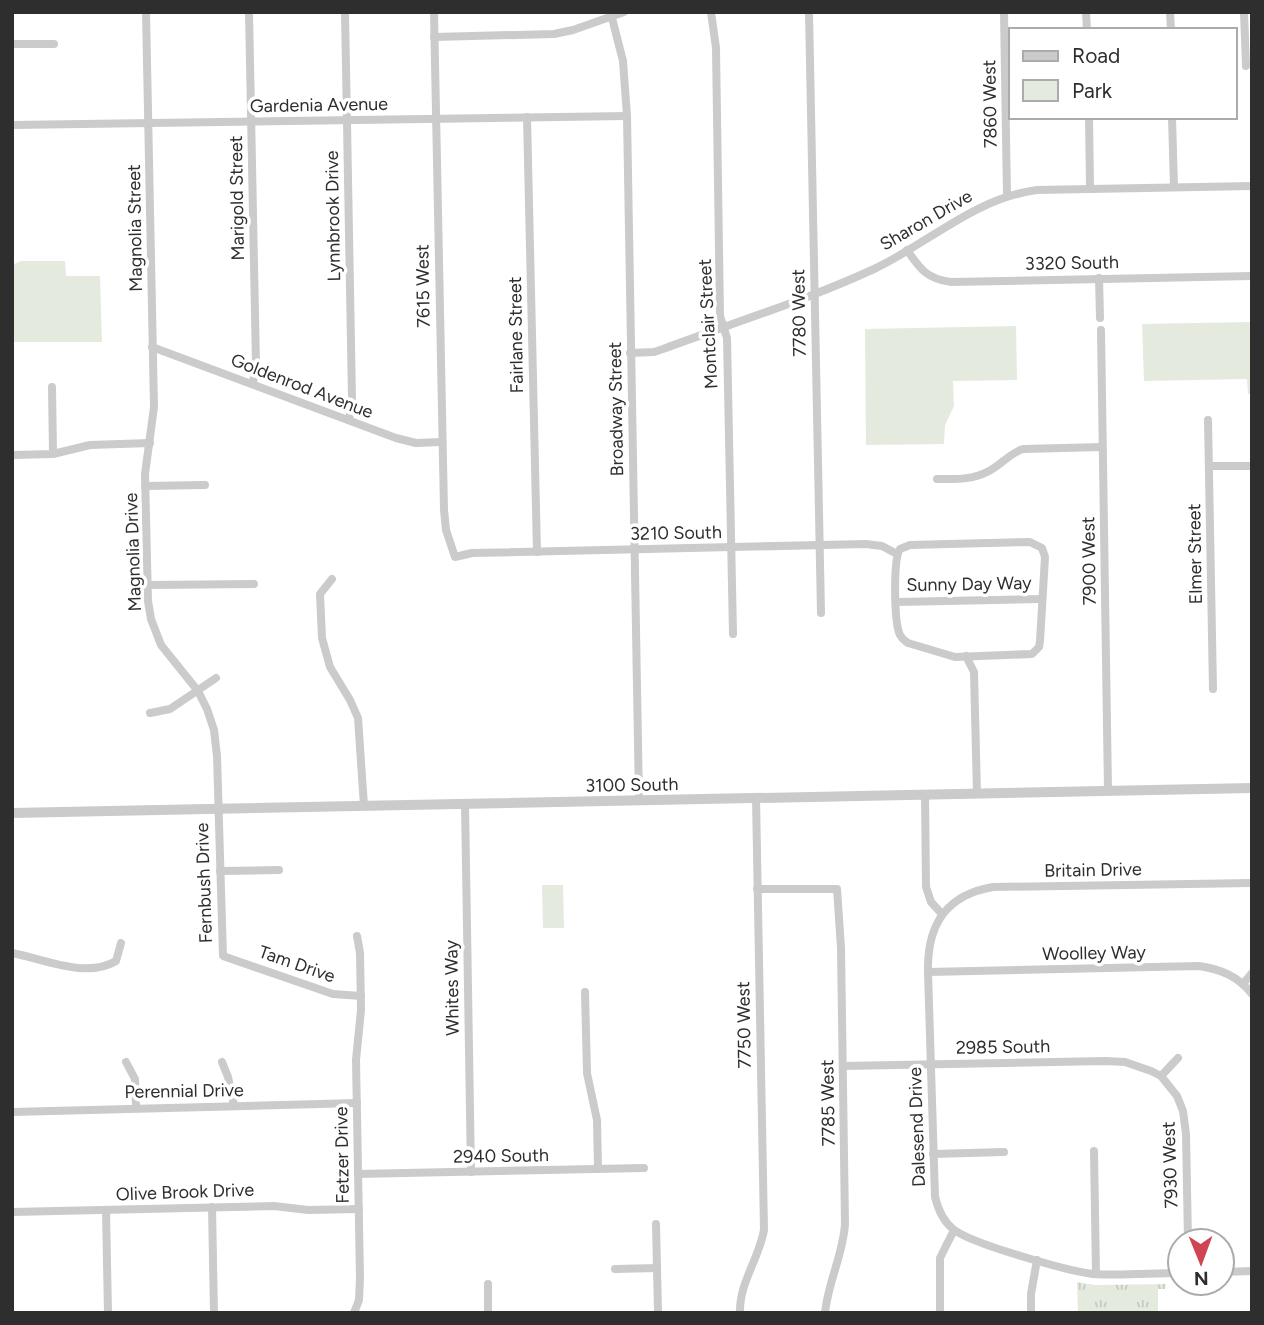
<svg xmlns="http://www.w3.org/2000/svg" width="1264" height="1325" viewBox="0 0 1264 1325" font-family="Figtree,sans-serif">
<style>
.green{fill:#e5eade}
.park{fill:url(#park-tufts)}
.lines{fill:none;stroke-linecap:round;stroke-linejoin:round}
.minor{stroke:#cbcbcb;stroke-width:8}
.tertiary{stroke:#cbcbcb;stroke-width:10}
.labels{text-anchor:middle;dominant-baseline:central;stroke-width:7;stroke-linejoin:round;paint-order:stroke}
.street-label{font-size:18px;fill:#2e2e2e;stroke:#fff}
</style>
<defs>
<pattern id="park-tufts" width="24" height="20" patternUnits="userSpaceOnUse" patternTransform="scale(1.75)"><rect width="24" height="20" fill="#e5eade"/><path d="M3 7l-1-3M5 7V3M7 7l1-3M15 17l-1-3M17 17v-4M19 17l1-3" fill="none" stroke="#c5c9bf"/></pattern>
</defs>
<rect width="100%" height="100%" fill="#fff"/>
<g class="green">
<polygon points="21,261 65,261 66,276 100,276 102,342 12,342 12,265"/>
<polygon points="1252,322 1252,394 1248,394 1247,379 1144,381 1142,324"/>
<polygon points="1016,326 1017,380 953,381 954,406 945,425 944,444 866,445 865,329"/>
<polygon points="542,885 563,885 564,928 543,928"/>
</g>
<polygon class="park" points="1077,1282 1095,1285 1166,1284 1165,1289 1158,1289 1158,1313 1078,1313"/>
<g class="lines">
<g class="minor">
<polyline points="146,12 154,407 145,474 148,601 151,619 161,645 198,691 207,709 214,730 217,756 223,956 333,994 361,996"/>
<polyline points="249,12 256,365 253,383"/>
<polyline points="345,12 352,399 349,420"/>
<polyline points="434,12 444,510 446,530 455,557 472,553 866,544 882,546 897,554"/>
<polyline points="711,12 716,48 720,316 727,338 733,634"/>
<polyline points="809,12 821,613"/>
<polyline points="1004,12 1007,196"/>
<polyline points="1086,12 1087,30"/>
<polyline points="1170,12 1171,30"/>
<polyline points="1244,12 1246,66"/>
<polyline points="612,18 623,61 627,116 639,800"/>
<polyline points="434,37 554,34 573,30 624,12"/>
<polyline points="12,44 54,44"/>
<polyline points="527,117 537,552"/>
<polyline points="1089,117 1090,188"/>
<polyline points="1172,117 1174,187"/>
<polyline points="12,125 627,116"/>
<path d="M907,250c13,19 20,29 44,32l301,-6"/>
<polyline points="1099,278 1100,318"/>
<polyline points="1101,330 1108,791"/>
<polyline points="152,347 396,438 416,443 442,442"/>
<path d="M630,353l24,-1 9,-3c70,-26 144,-49 211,-80 55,-26 101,-71 163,-79l215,-4"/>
<polyline points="52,387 53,454"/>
<polyline points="1208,420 1213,689"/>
<polyline points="12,455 53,454 90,445 150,443"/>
<polyline points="1209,466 1252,466"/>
<path d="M937,479c18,0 36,1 52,-8 13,-7 21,-18 34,-22l79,-2"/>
<polyline points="145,486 205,485"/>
<path d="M1030,542l12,6 3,9 -5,84 -1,6 -7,7 -77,3 -47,-14c-4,-3 -6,-4 -8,-8 -6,-12 -7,-76 0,-86l10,-4z"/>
<polyline points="332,579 320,594 322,638 330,667 350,700 358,718 364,806"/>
<polyline points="148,585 254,584"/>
<polyline points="897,602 1042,599"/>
<polyline points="966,656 974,672 977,794"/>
<polyline points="150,713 170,709 216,678"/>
<polyline points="925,795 926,887 931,902 942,914"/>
<polyline points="465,804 471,1172"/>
<polyline points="220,871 279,870"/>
<path d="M757,889h80l4,59 4,276c-2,31 -17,58 -20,89"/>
<path d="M12,953c32,6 74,26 104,8l5,-18"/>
<path d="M928,972l271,-6c21,3 39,10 53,28"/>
<polyline points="1243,984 1252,973"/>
<polyline points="585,992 587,1073 597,1120 598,1169"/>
<polyline points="126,1062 135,1079 136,1108"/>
<polyline points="222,1062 228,1077 234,1105"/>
<polyline points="843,1066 1105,1061 1125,1062 1151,1071 1161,1076 1177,1096 1183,1111 1186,1134 1188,1241"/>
<polyline points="1161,1076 1178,1058"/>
<polyline points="12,1112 357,1103"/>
<polyline points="1094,1151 1096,1274"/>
<polyline points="933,1154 1004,1152"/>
<polyline points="358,1174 644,1168"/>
<polyline points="212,1207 214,1313"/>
<polyline points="106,1210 108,1313"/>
<polyline points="12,1212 274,1206 308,1210 359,1209"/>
<polyline points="656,1224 658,1313"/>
<polyline points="615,1269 657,1268"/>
<polyline points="1222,1272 1252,1271"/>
<path d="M1180,1273c-28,0 -59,3 -87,1 -24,-3 -122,-30 -140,-45 -10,-8 -15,-20 -18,-32l-7,-225c-1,-46 17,-77 65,-85l259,-4"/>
<polyline points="488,1284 488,1313"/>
<polyline points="354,1313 359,1300 360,1278 356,1060 361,1010 360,953 357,936"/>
<path d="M740,1313c-1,-30 19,-54 24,-83l-8,-432"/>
<polyline points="940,1313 940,1258 954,1230"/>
<polyline points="1031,1313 1031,1294 1037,1260"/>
</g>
<polyline class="tertiary" points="12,813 1252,788"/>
</g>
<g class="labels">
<g class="street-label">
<text transform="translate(990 104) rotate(-91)">7860 West</text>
<text transform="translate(319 105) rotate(-1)">Gardenia Avenue</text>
<text transform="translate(237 198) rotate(-91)">Marigold Street</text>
<text transform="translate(333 216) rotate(-91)">Lynnbrook Drive</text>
<text transform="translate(926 220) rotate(-30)">Sharon Drive</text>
<text transform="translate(135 228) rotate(-91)">Magnolia Street</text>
<text transform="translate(1072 263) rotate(-1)">3320 South</text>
<text transform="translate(423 286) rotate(-91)">7615 West</text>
<text transform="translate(799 313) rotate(-91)">7780 West</text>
<text transform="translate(708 324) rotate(-93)">Montclair Street</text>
<text transform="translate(516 335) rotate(-91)">Fairlane Street</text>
<text transform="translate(302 386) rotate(21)">Goldenrod Avenue</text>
<text transform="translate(616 409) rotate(-91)">Broadway Street</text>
<text transform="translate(676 533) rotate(-1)">3210 South</text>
<text transform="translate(133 552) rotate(-92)">Magnolia Drive</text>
<text transform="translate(1195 554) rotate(-91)">Elmer Street</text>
<text transform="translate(1089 561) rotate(-91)">7900 West</text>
<text transform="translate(969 584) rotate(-1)">Sunny Day Way</text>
<text transform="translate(632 785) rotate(-1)">3100 South</text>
<text transform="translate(1093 870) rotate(-1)">Britain Drive</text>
<text transform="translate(204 883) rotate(-92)">Fernbush Drive</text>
<text transform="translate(1094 953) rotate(-1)">Woolley Way</text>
<text transform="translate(297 964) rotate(19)">Tam Drive</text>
<text transform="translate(452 988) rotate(-91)">Whites Way</text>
<text transform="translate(744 1025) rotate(-91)">7750 West</text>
<text transform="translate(1003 1047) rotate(-1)">2985 South</text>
<text transform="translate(184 1091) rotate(-1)">Perennial Drive</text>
<text transform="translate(828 1103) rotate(-91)">7785 West</text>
<text transform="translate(917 1127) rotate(-92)">Dalesend Drive</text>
<text transform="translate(342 1155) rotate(-91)">Fetzer Drive</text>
<text transform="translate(501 1156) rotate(-1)">2940 South</text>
<text transform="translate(1170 1165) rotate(-92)">7930 West</text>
<text transform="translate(185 1192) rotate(-2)">Olive Brook Drive</text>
</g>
</g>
<rect width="1264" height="1325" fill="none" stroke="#2e2e2e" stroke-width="28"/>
<rect x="1009" y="28" width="228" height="91" fill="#ffffff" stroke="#ababab" stroke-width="2"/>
<rect x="1023" y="51" width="35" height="10" fill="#cbcbcb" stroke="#ababab" stroke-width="2"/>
<text x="1072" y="63" font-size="21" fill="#2e2e2e">Road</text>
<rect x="1023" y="80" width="35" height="21" fill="#e5eade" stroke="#ababab" stroke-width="2"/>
<text x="1072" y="98" font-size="21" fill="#2e2e2e">Park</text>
<g transform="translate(1201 1262) rotate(179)"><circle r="33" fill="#ffffff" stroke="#ababab" stroke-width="2"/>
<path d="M0-5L12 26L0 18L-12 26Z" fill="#d04554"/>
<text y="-10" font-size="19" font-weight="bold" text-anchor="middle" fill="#2e2e2e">N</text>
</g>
</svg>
